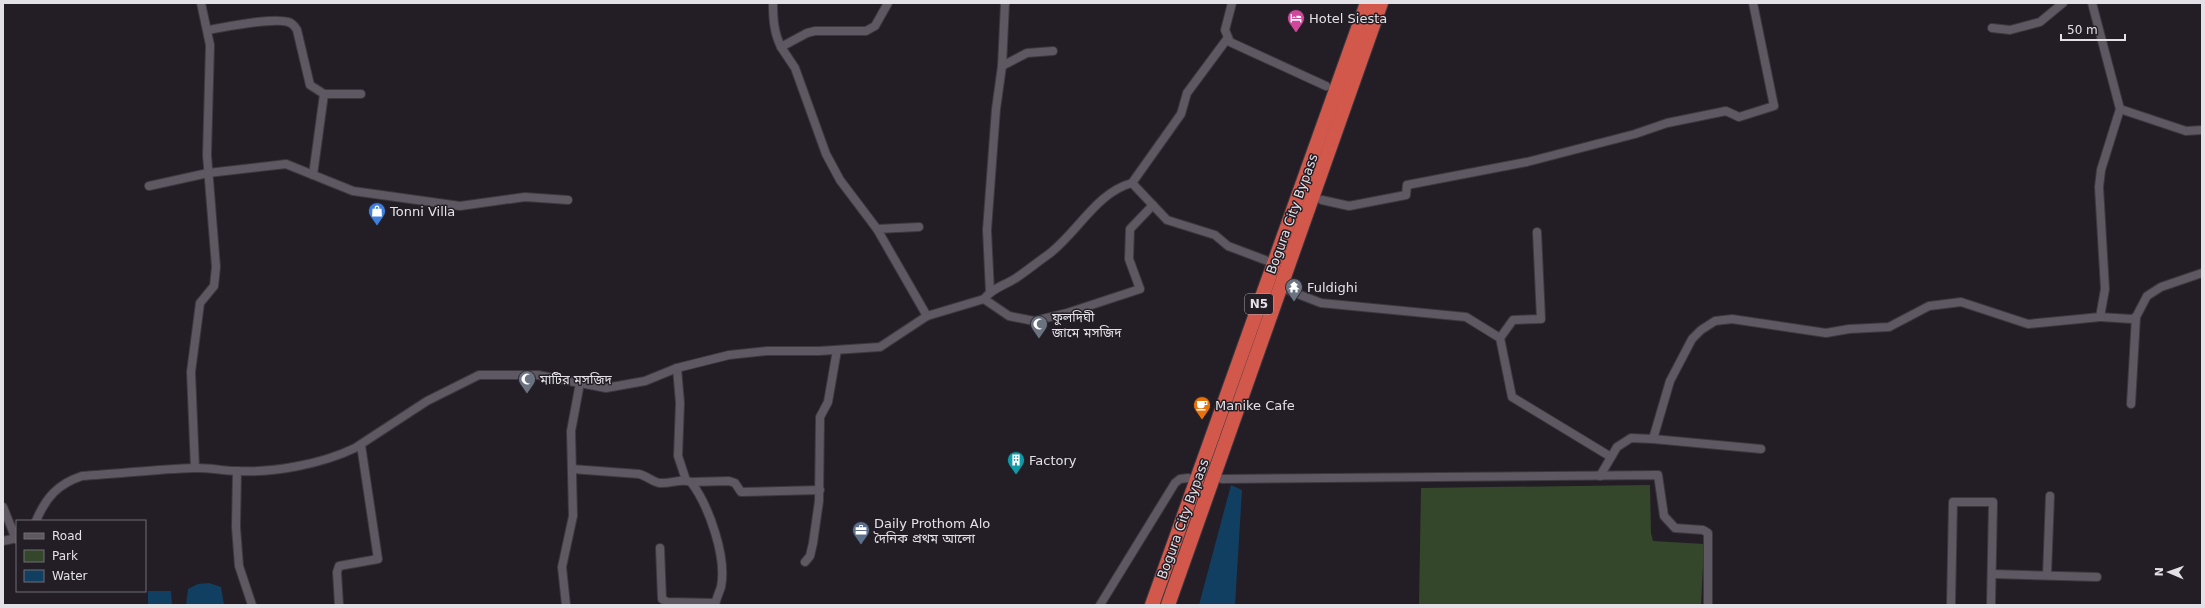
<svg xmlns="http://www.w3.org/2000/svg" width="2205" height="608" viewBox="0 0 2205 608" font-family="'DejaVu Sans','Noto Sans Bengali',sans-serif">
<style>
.green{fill:#35472a}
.water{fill:#113f62}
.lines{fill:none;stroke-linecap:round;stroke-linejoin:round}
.street-casing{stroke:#3c383e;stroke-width:10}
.highway-casing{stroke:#3c383e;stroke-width:16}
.street{stroke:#5d5861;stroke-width:8}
.highway{stroke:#d3584c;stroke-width:14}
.labels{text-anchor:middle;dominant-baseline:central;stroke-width:3;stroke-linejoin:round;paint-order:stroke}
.shield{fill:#231e26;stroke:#aaa6ac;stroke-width:1}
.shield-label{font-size:12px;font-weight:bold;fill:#e4e1e6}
.poi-label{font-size:13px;fill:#e4e1e6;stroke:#231e26;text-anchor:start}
.street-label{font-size:13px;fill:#e4e1e6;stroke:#231e26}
</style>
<rect width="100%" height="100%" fill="#231e26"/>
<polygon class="green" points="1650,485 1651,533 1653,541 1704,544 1701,605 1419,605 1421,488"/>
<g class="water">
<polygon points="1231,485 1242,490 1235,605 1199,605"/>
<polygon points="209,583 221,587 224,605 186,605 188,589 198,584"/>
<polygon points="148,591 171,591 172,605 148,605"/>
</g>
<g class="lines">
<g class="street-casing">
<g id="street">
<path d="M773,3c0,16 1,30 8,44l26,-14 8,-2h51l9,-5 13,-23"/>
<polyline points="1232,3 1225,30 1230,42 1326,86"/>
<polyline points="1992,28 2010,30 2040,22 2063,3"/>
<path d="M208,30c19,-3 64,-13 80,-8 5,1 7,5 9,8l13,55 14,9h37"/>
<polyline points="781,47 795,68 826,154 840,180 877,229 927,316"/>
<polyline points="1002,66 1027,53 1053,51"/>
<polyline points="2120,109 2186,131 2202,130"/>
<polyline points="313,175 324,94"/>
<polyline points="1132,183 1181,114 1187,93 1227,39"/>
<polyline points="149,186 208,173 286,164 353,191 460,206 525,197 568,200"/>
<polyline points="1322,200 1349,206 1406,195 1407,185 1527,162 1635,134 1667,123 1726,111 1739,117 1774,106 1753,3"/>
<polyline points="877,229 919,227"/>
<polyline points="1290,291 1321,303 1466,317 1500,338 1512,397 1611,457"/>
<polyline points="990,292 987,230 996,109 1002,66 1005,3"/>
<path d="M984,299c9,-12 23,-14 35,-23 10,-7 20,-15 30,-22 28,-21 48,-62 83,-71l35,37 48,15 13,11 37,14"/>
<polyline points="2100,317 2132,319 2136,317 2147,296 2161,287 2202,273"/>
<polyline points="1500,338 1513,320 1541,319 1537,232"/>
<polyline points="677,368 680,403 678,456 686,480"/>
<polyline points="580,383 606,388 645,381 677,368 729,355 767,351 819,351 880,347 927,316 984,299 1009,316 1034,321 1067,313 1140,289 1129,259 1130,229 1153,205"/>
<polyline points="2131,404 2136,317"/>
<polyline points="1653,439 1761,449"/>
<polyline points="195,468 191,372 200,303 214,286 216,267 207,155 210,45 201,3"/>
<path d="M572,469l67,5c8,2 14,8 21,9 10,1 22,-5 31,-1l38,-1 6,2 6,9 79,-2"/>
<polyline points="237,471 236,527 239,566 252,605"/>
<polyline points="1600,476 1617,447 1631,438 1653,439 1670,381 1692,339 1701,330 1715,321 1732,319 1826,333 1849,329 1889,327 1929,306 1961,302 2028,324 2100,317 2105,289 2099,187 2101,170 2120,109 2092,3"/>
<polyline points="1222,479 1658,475 1664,516 1675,528 1703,530 1708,533 1708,605"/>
<path d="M691,482c18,24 36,75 30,105 -2,6 -5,12 -6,18"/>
<polyline points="3,507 16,539"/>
<path d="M36,521c10,-24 22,-37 46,-45 37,-2 75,-7 112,-8 14,-1 28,3 43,3 36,2 85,-7 118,-23l72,-47 52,-26h59l42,8 -9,48 2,85 -11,51 4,38"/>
<polyline points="3,541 17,538"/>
<polyline points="660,548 662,599 667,602 715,603"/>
<polyline points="805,562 810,556 813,543 819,501 820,417 828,402 837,350"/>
<polyline points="1992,574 2097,577"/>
<polyline points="2047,575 2050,496"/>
<polyline points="339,605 337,572 339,566 378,559 361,445"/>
<polyline points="1100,605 1175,483 1180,479 1188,478"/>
<polyline points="1951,605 1953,502 1993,502 1991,605"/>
</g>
</g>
<g class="highway-casing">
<g id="highway">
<polyline points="1152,605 1367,3"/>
<polyline points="1168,605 1381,3"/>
</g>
</g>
<use href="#street" class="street"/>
<use href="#highway" class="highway"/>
</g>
<defs>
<g id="hotel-pin" transform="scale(0.9)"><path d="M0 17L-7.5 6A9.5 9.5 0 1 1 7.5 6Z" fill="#d1479c" stroke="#231e26"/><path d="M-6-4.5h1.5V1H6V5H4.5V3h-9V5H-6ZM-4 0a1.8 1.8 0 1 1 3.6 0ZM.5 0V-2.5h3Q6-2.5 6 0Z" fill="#fff"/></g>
<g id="shop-pin" transform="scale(0.9)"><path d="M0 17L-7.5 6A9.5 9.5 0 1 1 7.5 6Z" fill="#3f7fe0" stroke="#231e26"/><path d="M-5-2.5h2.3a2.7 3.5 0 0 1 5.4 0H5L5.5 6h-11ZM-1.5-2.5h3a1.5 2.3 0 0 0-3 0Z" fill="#fff"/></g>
<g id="temple-pin" transform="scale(0.9)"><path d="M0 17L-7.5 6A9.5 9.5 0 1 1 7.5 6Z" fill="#6b7280" stroke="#231e26"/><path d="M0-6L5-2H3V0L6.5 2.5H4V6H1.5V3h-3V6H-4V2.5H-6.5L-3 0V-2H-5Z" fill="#fff"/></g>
<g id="mosque-pin" transform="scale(0.9)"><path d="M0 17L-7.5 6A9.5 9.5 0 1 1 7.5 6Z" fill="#6b7280" stroke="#231e26"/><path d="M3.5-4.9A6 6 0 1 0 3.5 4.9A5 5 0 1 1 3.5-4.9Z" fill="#fff"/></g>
<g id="cafe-pin" transform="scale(0.9)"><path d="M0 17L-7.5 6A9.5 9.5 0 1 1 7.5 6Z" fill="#e8710a" stroke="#231e26"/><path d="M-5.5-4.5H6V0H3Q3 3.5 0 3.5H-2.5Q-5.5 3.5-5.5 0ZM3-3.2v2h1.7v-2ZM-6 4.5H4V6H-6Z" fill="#fff"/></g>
<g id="building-pin" transform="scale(0.9)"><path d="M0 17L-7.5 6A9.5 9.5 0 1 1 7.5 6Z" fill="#0f9aa8" stroke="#231e26"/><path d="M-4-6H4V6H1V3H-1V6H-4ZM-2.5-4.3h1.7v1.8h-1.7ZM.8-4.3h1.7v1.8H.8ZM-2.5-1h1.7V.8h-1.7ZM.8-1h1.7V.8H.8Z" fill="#fff"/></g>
<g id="office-pin" transform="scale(0.9)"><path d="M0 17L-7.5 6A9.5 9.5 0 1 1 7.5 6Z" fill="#5c6f8a" stroke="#231e26"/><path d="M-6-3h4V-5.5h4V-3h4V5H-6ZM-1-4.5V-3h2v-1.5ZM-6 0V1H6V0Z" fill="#fff"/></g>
</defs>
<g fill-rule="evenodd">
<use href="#hotel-pin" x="1296" y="18"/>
<use href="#shop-pin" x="377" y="211"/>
<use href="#temple-pin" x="1294" y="287"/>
<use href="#mosque-pin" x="1039" y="324"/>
<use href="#mosque-pin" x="527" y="379"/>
<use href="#cafe-pin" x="1202" y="405"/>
<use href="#building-pin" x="1016" y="460"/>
<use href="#office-pin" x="861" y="530"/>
</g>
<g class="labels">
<rect class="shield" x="1245" y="294" width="28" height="20" rx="3"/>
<g class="shield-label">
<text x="1259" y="304">N5</text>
</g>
<g class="poi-label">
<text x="1309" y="18">Hotel Siesta</text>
<text x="390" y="211">Tonni Villa</text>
<text x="1307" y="287">Fuldighi</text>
<text x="1052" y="317">ফুলদিঘী<tspan x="1052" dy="15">জামে মসজিদ</tspan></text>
<text x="540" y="379">মাটির মসজিদ</text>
<text x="1215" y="405">Manike Cafe</text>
<text x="1029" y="460">Factory</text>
<text x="874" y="523">Daily Prothom Alo<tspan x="874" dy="15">দৈনিক প্রথম আলো</tspan></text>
</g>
<g class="street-label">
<text transform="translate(1292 214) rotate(-70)">Bogura City Bypass</text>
<text transform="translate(1183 519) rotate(-70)">Bogura City Bypass</text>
</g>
</g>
<rect width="2205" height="608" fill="none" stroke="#e4e1e6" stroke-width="8"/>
<rect x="16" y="520" width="130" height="72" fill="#231e26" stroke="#706c73"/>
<rect x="24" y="533" width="20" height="6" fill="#5d5861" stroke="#706c73"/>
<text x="52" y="540" font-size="12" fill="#e4e1e6">Road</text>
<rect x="24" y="550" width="20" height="12" fill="#35472a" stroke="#706c73"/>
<text x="52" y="560" font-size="12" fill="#e4e1e6">Park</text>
<rect x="24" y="570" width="20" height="12" fill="#113f62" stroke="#706c73"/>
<text x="52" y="580" font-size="12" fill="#e4e1e6">Water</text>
<g transform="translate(2169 572) rotate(272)" stroke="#231e26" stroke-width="3" paint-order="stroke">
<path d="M0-3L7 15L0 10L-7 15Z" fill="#e4e1e6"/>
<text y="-6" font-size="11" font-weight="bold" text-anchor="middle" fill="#e4e1e6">N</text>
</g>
<path d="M2061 34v6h64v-6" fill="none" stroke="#e4e1e6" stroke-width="2"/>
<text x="2067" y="34" font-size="12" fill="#e4e1e6" stroke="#231e26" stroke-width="3" paint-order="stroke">50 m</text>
</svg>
